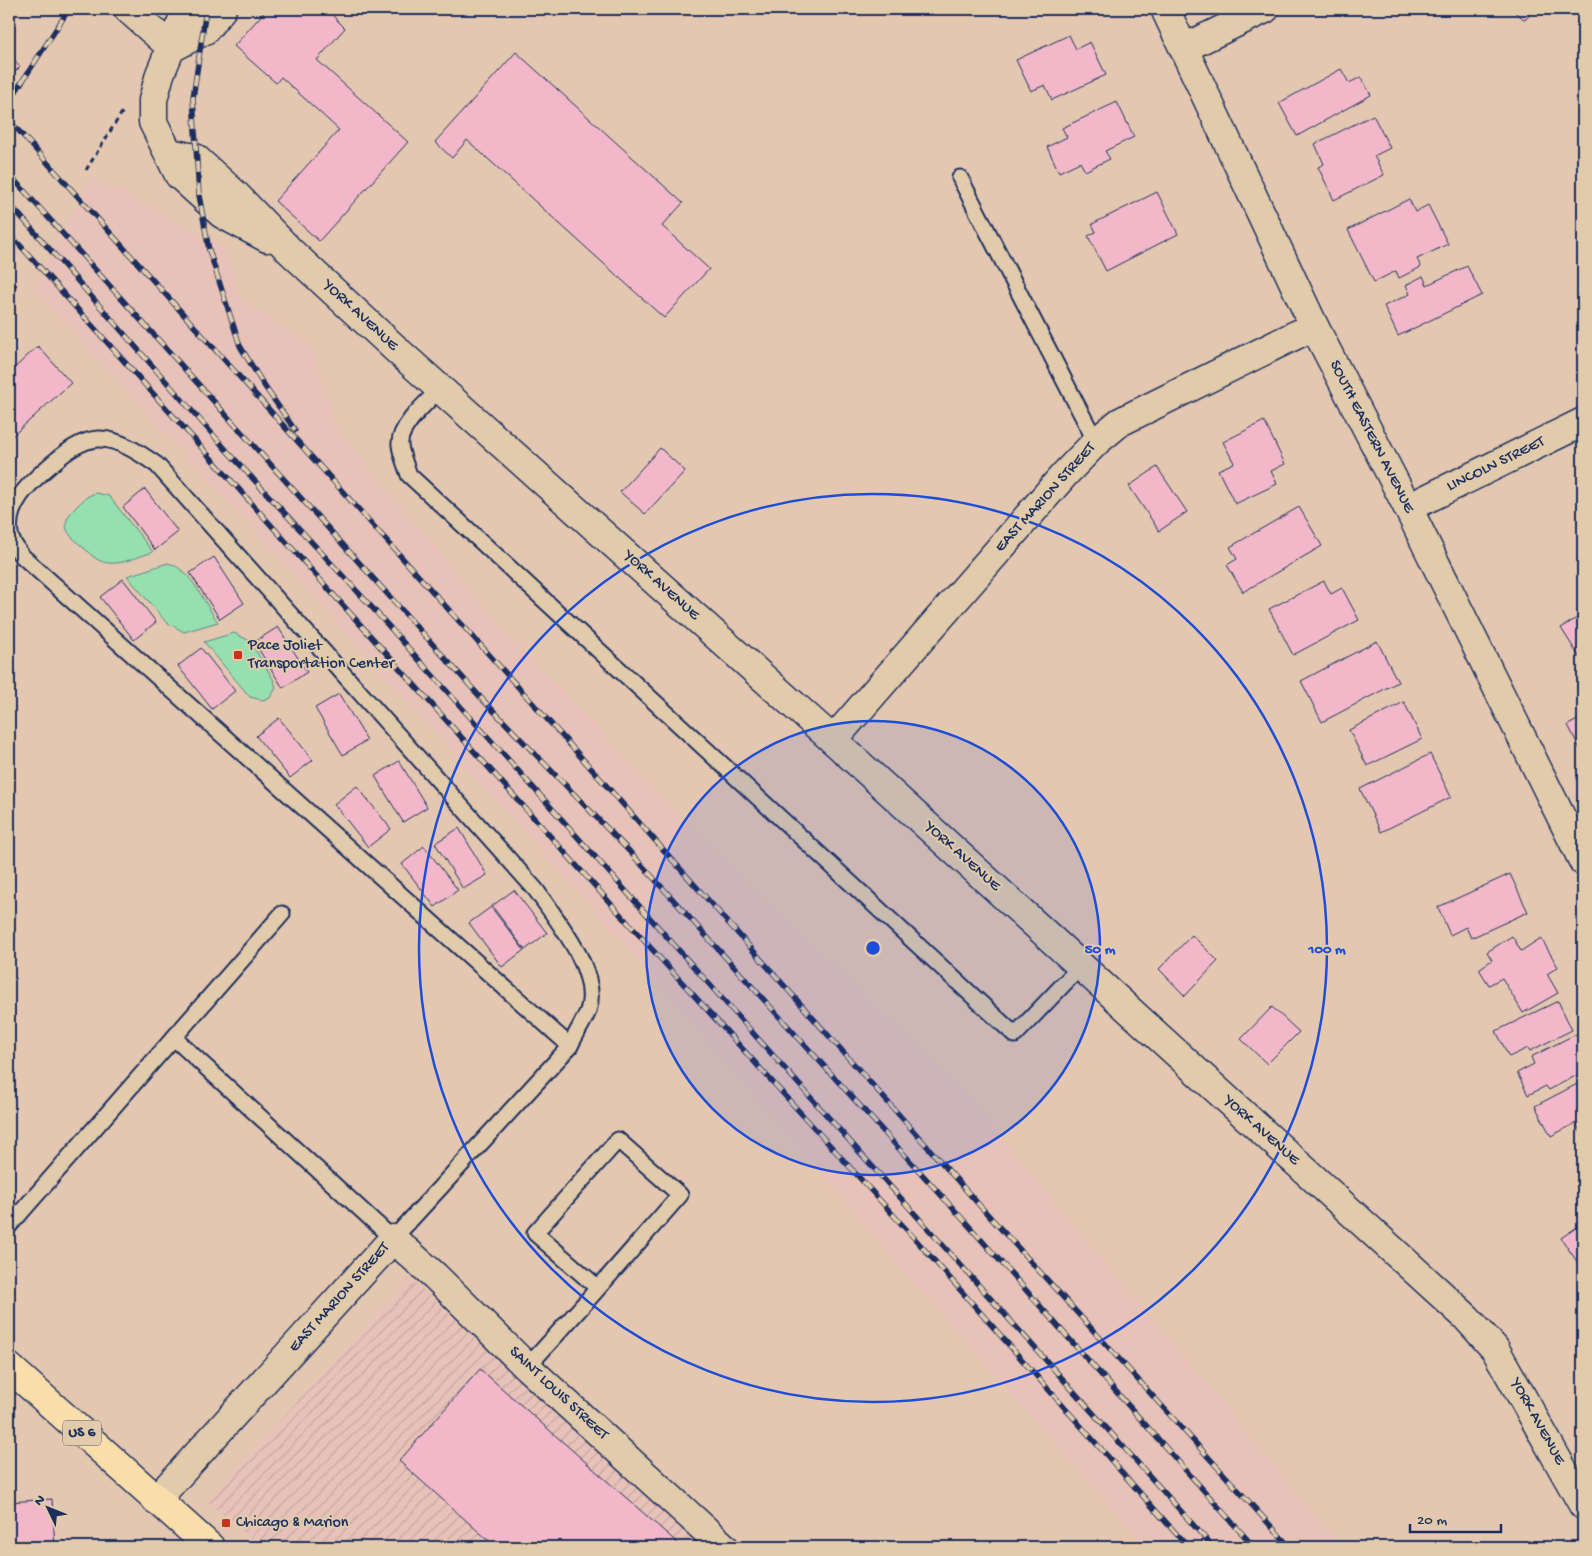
<svg xmlns="http://www.w3.org/2000/svg" width="1592" height="1556" viewBox="0 0 1592 1556" font-family="'Gochi Hand',sans-serif">
<style>
.built{fill:#e8c2b8}
.industrial{fill:url(#industrial-furrows)}
.green{fill:#96dfae;stroke:#588786}
.building{fill:#f2b8c9;stroke:#1b2f5e}
.lines{fill:none;stroke-linecap:round;stroke-linejoin:round}
.service-casing{stroke:#1b2f5e;stroke-width:19}
.minor-casing{stroke:#1b2f5e;stroke-width:31}
.primary-casing{stroke:#1b2f5e;stroke-width:31}
.path{stroke:#1b2f5e;stroke-width:3;stroke-dasharray:5 4;stroke-linecap:butt}
.service{stroke:#e1cbab;stroke-width:15}
.minor{stroke:#e1cbab;stroke-width:28}
.primary{stroke:#f9deab;stroke-width:28}
.rail-casing{stroke:#1b2f5e;stroke-width:5.5}
.rail{stroke:#e1cbab;stroke-width:4;stroke-dasharray:11;stroke-linecap:butt}
.ring{fill:none;stroke:#1d4ed8;stroke-width:2.5}
.poi-dot{fill:#c8321e;stroke:#e1cbab;stroke-width:2}
.labels{text-anchor:middle;dominant-baseline:central;stroke-width:4;stroke-linejoin:round;paint-order:stroke}
.shield{fill:#e1cbab;stroke:#565e75;stroke-width:1}
.shield-label{font-size:15px;font-weight:bold;fill:#1b2f5e}
.street-label{font-size:16px;fill:#1b2f5e;stroke:#e1cbab}
.poi-label{font-size:16px;fill:#1b2f5e;stroke:#e1cbab;text-anchor:start}
.centre{fill:#1d4ed8;stroke:#e1cbab;stroke-width:2.5}
.ring-label{font-size:15px;text-anchor:middle;font-weight:bold;fill:#1d4ed8;stroke:#e1cbab;stroke-width:4;stroke-linejoin:round;paint-order:stroke}
</style>
<defs>
<pattern id="industrial-furrows" width="10" height="10" patternUnits="userSpaceOnUse" patternTransform="scale(1.25)"><rect width="10" height="10" fill="#e8c2b8"/><path d="M-1 1l2-2M0 10L10 0M9 11l2-2" fill="none" stroke="#c6a7a1"/></pattern>
</defs>
<rect width="100%" height="100%" fill="#e4c7b1"/>
<filter id="ink" filterUnits="userSpaceOnUse"><feTurbulence type="fractalNoise" baseFrequency=".02" numOctaves="2"/><feDisplacementMap in="SourceGraphic" scale="10" xChannelSelector="R" yChannelSelector="G"/><feConvolveMatrix kernelMatrix="1 2 1 2 8 2 1 2 1" color-interpolation-filters="sRGB"/></filter>
<g filter="url(#ink)">
<polygon class="built" points="92,177 225,246 241,299 312,346 337,428 511,637 714,851 965,1093 1342,1547 1145,1547 885,1250 658,981 241,516 32,289"/>
<polygon class="industrial" points="410,1278 705,1547 261,1547 207,1501"/>
<g class="green">
<path d="M96,493l13,3 44,56c-13,4 -32,13 -45,11 -10,-1 -17,-8 -23,-14 -18,-15 -28,-24 -8,-43 6,-6 11,-11 19,-13z"/>
<path d="M168,563c24,6 36,41 50,59l-34,10 -18,-10 -39,-46z"/>
<polygon points="234,633 250,641 273,679 276,688 270,698 262,700 250,697 204,642"/>
</g>
<g class="building">
<polygon points="267,9 326,9 345,28 317,60 408,142 319,241 275,201 339,130 281,77 276,83 234,46"/>
<polygon points="1511,9 1535,9 1525,20"/>
<polygon points="1069,35 1076,49 1090,42 1106,75 1052,100 1045,85 1031,91 1016,60"/>
<polygon points="516,52 683,203 662,226 709,269 664,318 467,140 452,158 435,142"/>
<polygon points="9,55 20,67 9,78"/>
<polygon points="1341,69 1349,83 1361,77 1371,95 1297,136 1279,103"/>
<polygon points="1117,102 1134,137 1105,151 1110,159 1085,171 1080,162 1059,172 1047,147 1067,137 1062,128"/>
<polygon points="1373,115 1390,148 1374,156 1384,175 1334,200 1318,167 1324,164 1315,144"/>
<polygon points="1157,192 1178,234 1106,271 1088,236 1096,232 1092,224"/>
<polygon points="1409,199 1415,212 1428,205 1448,244 1417,259 1421,267 1399,278 1396,271 1374,282 1348,230"/>
<polygon points="1467,266 1482,295 1398,336 1384,306 1410,294 1406,285 1423,276 1427,285"/>
<polygon points="38,346 71,383 9,439 9,373"/>
<polygon points="1264,421 1285,464 1271,471 1277,484 1235,504 1218,470 1234,463 1223,442"/>
<polygon points="660,448 685,471 645,514 620,492"/>
<polygon points="1157,467 1187,512 1159,531 1129,486"/>
<polygon points="145,489 178,532 155,550 123,507"/>
<polygon points="1299,507 1322,546 1243,592 1227,565 1237,559 1230,547"/>
<polygon points="214,557 244,603 220,619 190,573"/>
<polygon points="123,579 156,622 134,640 100,597"/>
<polygon points="1324,581 1331,594 1342,588 1359,620 1293,655 1269,609"/>
<polygon points="1583,614 1583,663 1561,628"/>
<polygon points="278,627 307,672 283,688 254,642"/>
<polygon points="1377,641 1398,682 1322,722 1301,681"/>
<polygon points="201,648 235,691 212,709 178,666"/>
<polygon points="339,694 367,740 343,755 315,708"/>
<polygon points="1404,702 1422,739 1367,766 1349,730"/>
<polygon points="1583,717 1583,755 1568,725"/>
<polygon points="279,718 313,760 290,778 256,736"/>
<polygon points="1430,754 1451,797 1381,832 1360,789"/>
<polygon points="399,761 427,807 403,822 375,776"/>
<polygon points="357,786 391,829 368,847 334,804"/>
<polygon points="459,828 487,875 463,889 435,843"/>
<polygon points="424,846 458,890 435,907 402,864"/>
<polygon points="1510,874 1528,912 1471,938 1466,927 1450,935 1438,907"/>
<polygon points="514,890 547,933 525,950 492,906"/>
<polygon points="491,907 524,950 502,967 469,923"/>
<polygon points="1192,935 1218,961 1185,996 1159,969"/>
<polygon points="1512,936 1521,951 1541,938 1558,967 1547,974 1558,993 1523,1013 1502,978 1489,985 1479,969 1492,960 1487,952"/>
<polygon points="1558,1001 1572,1030 1530,1051 1528,1048 1509,1057 1496,1031"/>
<polygon points="1272,1007 1299,1032 1267,1064 1241,1039"/>
<polygon points="1576,1034 1583,1049 1583,1072 1549,1090 1546,1086 1528,1095 1517,1073 1534,1064 1531,1057"/>
<polygon points="1583,1081 1583,1137 1576,1123 1551,1136 1535,1106"/>
<polygon points="1583,1223 1583,1268 1582,1269 1561,1238"/>
<polygon points="480,1369 682,1547 496,1547 399,1461"/>
<polygon points="52,1499 55,1547 9,1547 9,1502"/>
</g>
<g class="lines">
<g class="service-casing">
<g id="service">
<polyline points="960,178 1096,442"/>
<path d="M440,389c-12,12 -42,38 -40,56 1,10 6,21 9,30l606,560 66,-69"/>
<path d="M174,1038l219,201 177,-193c5,-11 13,-23 18,-35 13,-39 -31,-90 -52,-121l-379,-425c-16,-11 -39,-27 -59,-26 -17,1 -32,13 -44,23 -21,18 -52,43 -43,76 2,6 7,12 10,17l549,491"/>
<polyline points="9,1226 282,914"/>
<path d="M527,1367c52,-56 102,-114 153,-172l-62,-55 -83,93 63,55"/>
</g>
</g>
<g class="minor-casing">
<g id="minor">
<polyline points="128,9 172,48"/>
<polyline points="189,9 185,14 160,74 153,100 153,122 179,175 222,214 267,238"/>
<polyline points="1165,9 1314,326 1408,508 1583,861"/>
<polyline points="172,48 205,30 222,9"/>
<polyline points="1184,48 1265,9"/>
<polyline points="169,153 195,158 237,196 290,251 400,353 833,740 1466,1317 1495,1349 1583,1505"/>
<polyline points="1408,508 1583,422"/>
<polyline points="833,740 1064,475 1096,442 1120,422 1314,326"/>
<polyline points="156,1500 393,1239 435,1276 527,1367 724,1547"/>
</g>
</g>
<g class="primary-casing">
<polyline id="primary" points="9,1367 210,1547"/>
</g>
<g class="path">
<polyline points="86,170 123,111"/>
<polyline points="9,296 18,281"/>
</g>
<use href="#service" class="service"/>
<use href="#minor" class="minor"/>
<use href="#primary" class="primary"/>
<g class="rail-casing">
<g id="rail">
<polyline points="206,9 193,98 199,195 209,250 240,346 263,384 295,430"/>
<polyline points="9,102 69,9"/>
<polyline points="9,120 572,747 981,1207 1290,1547"/>
<polyline points="9,174 482,699 630,852 969,1226 1254,1547"/>
<polyline points="9,203 230,454 368,603 1213,1547"/>
<polyline points="9,233 620,914 916,1240 1188,1547"/>
</g>
</g>
<use href="#rail" class="rail"/>
</g>
</g>
<circle cx="873" cy="948" r="227" fill="#1d4ed8" fill-opacity=".12"/>
<g class="ring">
<circle cx="873" cy="948" r="227"/>
<circle cx="873" cy="948" r="454"/>
</g>
<g class="poi-dot">
<rect x="233" y="650" width="10" height="10" rx="2.5"/>
<rect x="221" y="1518" width="10" height="10" rx="2.5"/>
</g>
<g class="labels">
<rect class="shield" x="63" y="1420.5" width="38" height="25" rx="4"/>
<g class="shield-label">
<text x="82" y="1433">US 6</text>
</g>
<g class="street-label">
<text transform="translate(360 316) rotate(43)">YORK AVENUE</text>
<text transform="translate(1371 437) rotate(63)">SOUTH EASTERN AVENUE</text>
<text transform="translate(1496 465) rotate(-26)">LINCOLN STREET</text>
<text transform="translate(1046 498) rotate(-48)">EAST MARION STREET</text>
<text transform="translate(661 586) rotate(42)">YORK AVENUE</text>
<text transform="translate(962 857) rotate(42)">YORK AVENUE</text>
<text transform="translate(1261 1131) rotate(42)">YORK AVENUE</text>
<text transform="translate(340 1298) rotate(-48)">EAST MARION STREET</text>
<text transform="translate(558 1394) rotate(43)">SAINT LOUIS STREET</text>
<text transform="translate(1537 1422) rotate(61)">YORK AVENUE</text>
</g>
<g class="poi-label">
<text x="248" y="646">Pace Joliet<tspan x="248" dy="18">Transportation Center</tspan></text>
<text x="236" y="1523">Chicago &amp; Marion</text>
</g>
</g>
<circle cx="873" cy="948" r="8" class="centre"/>
<g class="ring-label">
<text x="1100" y="953">50 m</text>
<text x="1327" y="953">100 m</text>
</g>
<rect width="1592" height="1556" fill="none" stroke="#e1cbab" stroke-width="30"/>
<rect x="15" y="15" width="1562" height="1526" fill="none" stroke="#1b2f5e" stroke-width="2" filter="url(#ink)"/>
<g transform="translate(48 1508) rotate(313)" stroke="#e1cbab" stroke-width="4" paint-order="stroke">
<path d="M0-4L9 19L0 12L-9 19Z" fill="#1b2f5e"/>
<text y="-8" font-size="14" font-weight="bold" text-anchor="middle" fill="#1b2f5e">N</text>
</g>
<path d="M1410 1524v8h91v-8" fill="none" stroke="#1b2f5e" stroke-width="2.5"/>
<text x="1417" y="1524" font-size="15" fill="#1b2f5e" stroke="#e1cbab" stroke-width="4" paint-order="stroke">20 m</text>
</svg>
